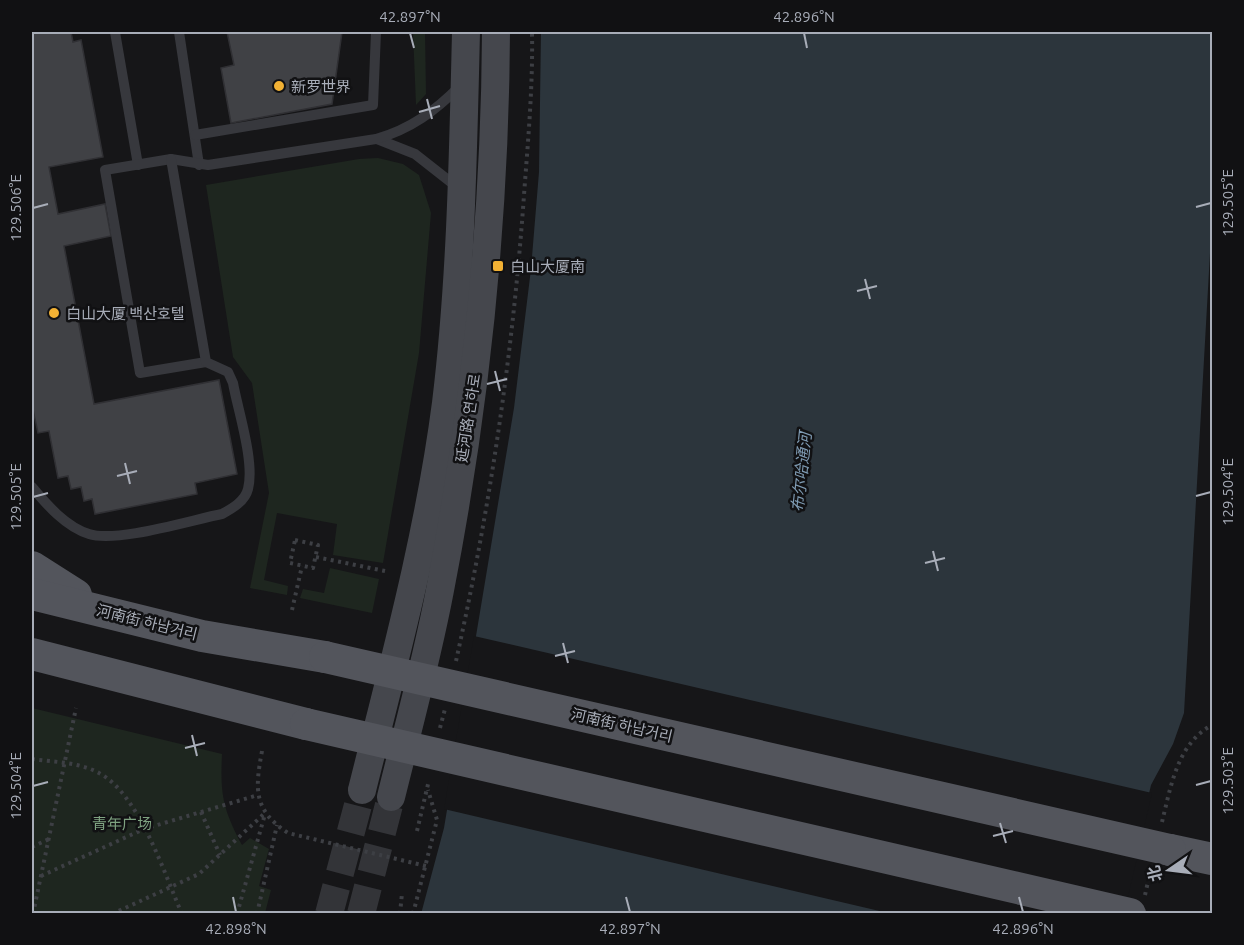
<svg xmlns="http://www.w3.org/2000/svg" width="1244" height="945" viewBox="0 0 1244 945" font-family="Ubuntu,'Noto Sans SC','Noto Sans KR',sans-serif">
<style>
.green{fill:#1e261f}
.water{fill:#2c353c}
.pier{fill:#161618}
.building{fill:#404145;stroke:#303034;stroke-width:1.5}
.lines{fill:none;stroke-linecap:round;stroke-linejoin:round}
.secondary-tunnel{stroke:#333438;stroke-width:28;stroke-dasharray:28 14;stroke-linecap:butt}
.path{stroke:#3d3f44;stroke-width:4;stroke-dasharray:3 4.5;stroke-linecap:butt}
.service{stroke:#37383d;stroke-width:10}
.secondary{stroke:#45474d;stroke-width:28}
.primary{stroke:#53555c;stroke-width:32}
.primary-bridge{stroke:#53555c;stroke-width:32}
.ticks{fill:none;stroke:#a8adb8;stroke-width:2}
.poi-dot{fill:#f2b134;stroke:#111113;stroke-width:2}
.labels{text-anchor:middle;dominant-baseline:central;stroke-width:5;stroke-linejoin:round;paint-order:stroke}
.poi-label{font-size:15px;fill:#a8adb8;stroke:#111113;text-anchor:start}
.street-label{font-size:15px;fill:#a8adb8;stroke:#111113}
.park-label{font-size:15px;fill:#7fa381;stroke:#111113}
.water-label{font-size:16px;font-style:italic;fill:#7f9bb3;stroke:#111113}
.neatline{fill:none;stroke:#a8adb8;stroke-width:2}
.ticks-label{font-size:15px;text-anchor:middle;fill:#a8adb8}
</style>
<rect width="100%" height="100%" fill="#161618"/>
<g class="green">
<polygon points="413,32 425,32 426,94 416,105"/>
<polygon points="378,158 403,164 419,175 431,213 419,353 383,563 333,555 337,524 277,513 264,580 288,586 287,595 250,588 269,493 252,383 233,357 206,185 359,159"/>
<polygon points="330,568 379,579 372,613 300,598 303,589 324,593"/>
<path d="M32,708l190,46c-2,41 1,55 20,91l8,-7 19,11 -10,37 12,4 -6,23h-233z"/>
</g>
<polygon class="water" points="541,32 1212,32 1212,218 1184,713 1173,744 1151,785 1121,913 421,914 444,828 514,408 531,269 539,172"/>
<polygon class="pier" points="474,636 1152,793 1124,914 888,913 444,809"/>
<g class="building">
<polygon points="32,32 71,32 73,42 81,40 103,157 49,167 58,214 105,204 111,236 64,246 94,404 219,380 237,474 195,483 197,494 95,514 92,499 84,501 81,487 71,489 68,476 58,478 49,431 38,433 32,405"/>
<polygon points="227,32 342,32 332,104 231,123 221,68 234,65"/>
</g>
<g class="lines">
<g class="secondary-tunnel">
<polyline points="329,914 362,790"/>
<polyline points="361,914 391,797"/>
</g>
<g class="path">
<polygon points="295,540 318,545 313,568 290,563"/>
<polyline points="316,557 385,571"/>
<polyline points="292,610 302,566"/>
<path d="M456,661c34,-153 57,-309 68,-466 4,-54 9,-109 8,-163"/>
<polyline points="440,728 445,709"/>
<path d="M262,751c-7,38 -9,59 26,82l138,33"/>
<path d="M32,759c21,3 47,3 67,14 40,21 65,100 83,141"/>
<polyline points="201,812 220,855"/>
<path d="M1162,822c9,-36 15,-78 50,-97"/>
<polyline points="417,831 429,780"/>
<polyline points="32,847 49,839"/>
<polyline points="41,876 144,829 258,795"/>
<polyline points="1145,895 1150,873"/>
<polyline points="33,914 76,708"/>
<polyline points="112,914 199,874 265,813"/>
<polyline points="237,914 265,814"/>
<polyline points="257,914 277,825"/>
<polyline points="400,914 402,893"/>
<polyline points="413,914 437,820 428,790"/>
</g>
<g class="service">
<polyline points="115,32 138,165"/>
<polyline points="179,32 199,165"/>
<polyline points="195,135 373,105 376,32"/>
<polyline points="377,139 415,154 457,187"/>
<path d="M206,362l-66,11 -35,-203 66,-11 37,6 168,-26c35,-10 59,-28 84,-53"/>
<path d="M32,487c15,18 34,40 57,47 28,9 102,-14 133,-20 11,-6 23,-13 26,-25 7,-27 -10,-78 -15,-106l-5,-11 -22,-10 -35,-203"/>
</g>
<g class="secondary">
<path d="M362,790c32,-128 67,-256 84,-387 15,-123 17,-247 20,-371"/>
<path d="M391,797c17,-69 36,-138 49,-207 36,-185 55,-371 56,-558"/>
</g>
<g class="primary">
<polyline points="32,567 76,595"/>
<polyline points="32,594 202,636 325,657"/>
<polyline points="32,654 306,724"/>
<polyline points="1170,850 1212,859"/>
</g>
<g class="primary-bridge">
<polyline points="325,657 1170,850"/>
<polyline points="306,724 1130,914"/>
</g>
</g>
<path class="ticks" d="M410,33l4,15M804,33l3,15M427,99l5,20M419,112l21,-6M1196,207l15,-4M33,208l15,-4M865,279l5,20M857,291l20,-5M495,371l5,20M487,384l20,-5M125,463l5,21M117,476l20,-5M1196,496l15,-4M33,497l15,-4M933,551l5,20M925,563l20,-5M563,643l5,20M555,656l20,-5M192,735l5,21M185,748l20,-5M1196,785l15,-4M33,786l15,-4M1000,823l6,20M993,836l20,-5M233,897l3,15M626,897l4,15M1019,897l4,15"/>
<g class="poi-dot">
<circle cx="279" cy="86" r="6"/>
<rect x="492" y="260" width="12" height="12" rx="3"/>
<circle cx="54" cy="313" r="6"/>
</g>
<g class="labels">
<g class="poi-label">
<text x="291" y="86">新罗世界</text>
<text x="510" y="266">白山大厦南</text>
<text x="66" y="313">白山大厦 백산호텔</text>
</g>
<g class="street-label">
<text transform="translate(468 418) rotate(-81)">延河路 연하로</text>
<text transform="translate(147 622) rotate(14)">河南街 하남거리</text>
<text transform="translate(622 725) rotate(13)">河南街 하남거리</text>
</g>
<g class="park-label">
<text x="122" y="823">青年广场</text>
</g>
<g class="water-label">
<text transform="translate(801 472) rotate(-84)">布尔哈通河</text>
</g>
</g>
<rect width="1244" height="945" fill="none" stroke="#111113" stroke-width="66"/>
<g transform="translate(1169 870) rotate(256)" stroke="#111113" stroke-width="4.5" paint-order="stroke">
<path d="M0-4.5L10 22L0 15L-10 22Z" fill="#a8adb8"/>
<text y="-9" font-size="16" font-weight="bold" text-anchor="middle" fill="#a8adb8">北</text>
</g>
<rect x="33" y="33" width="1178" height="879" class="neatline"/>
<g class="ticks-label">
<text x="410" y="22">42.897°N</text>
<text x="804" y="22">42.896°N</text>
<text transform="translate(1228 203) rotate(-90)" y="5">129.505°E</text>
<text transform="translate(16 208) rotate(-90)" y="5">129.506°E</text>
<text transform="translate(1228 492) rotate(-90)" y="5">129.504°E</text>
<text transform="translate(16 497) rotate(-90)" y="5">129.505°E</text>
<text transform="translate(1228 781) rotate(-90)" y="5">129.503°E</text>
<text transform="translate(16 786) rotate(-90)" y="5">129.504°E</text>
<text x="236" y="934">42.898°N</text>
<text x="630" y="934">42.897°N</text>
<text x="1023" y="934">42.896°N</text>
</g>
</svg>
